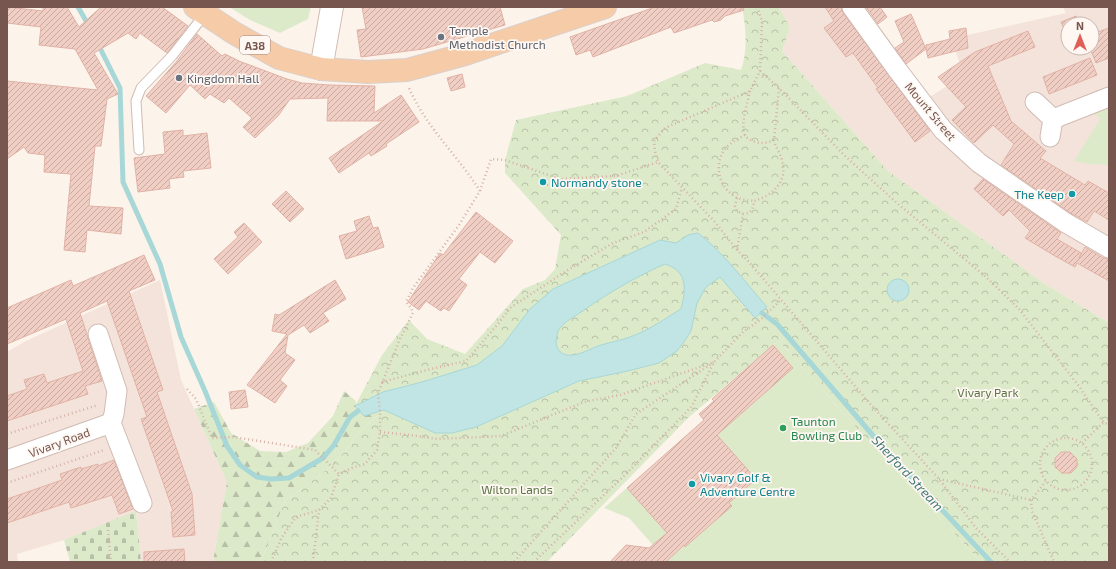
<svg xmlns="http://www.w3.org/2000/svg" width="1116" height="569" viewBox="0 0 1116 569" font-family="'Exo 2',sans-serif">
<style>
.residential{fill:#f3e3da;fill-rule:evenodd}
.grass{fill:#dceaca}
.forest{fill:url(#forest-firs)}
.cemetery{fill:url(#cemetery-stones)}
.park{fill:url(#park-crowns)}
.water{fill:#c0e5e4;stroke:#a7d7d6;fill-rule:evenodd}
.lines{fill:none;stroke-linecap:round;stroke-linejoin:round}
.stream{stroke:#a7d7d6;stroke-width:5}
.building{fill:url(#building-hatch);stroke:#e2b2a5}
.lane-casing{stroke:#d1bbb3;stroke-width:11}
.street-casing{stroke:#d1bbb3;stroke-width:21}
.secondary-casing{stroke:#d4bab1;stroke-width:24}
.primary-casing{stroke:#d9d0ce;stroke-width:24}
.path{stroke:#d6b1a7;stroke-width:2.5;stroke-dasharray:1 3;stroke-linecap:butt}
.lane{stroke:#fff;stroke-width:9}
.street{stroke:#fff;stroke-width:19}
.secondary{stroke:#fff;stroke-width:22}
.primary{stroke:#f6cca8;stroke-width:22}
.worship-dot{fill:#6b7280;stroke:#fef7f2;stroke-width:1.5}
.culture-dot{fill:#0f9aa8;stroke:#fef7f2;stroke-width:1.5}
.leisure-dot{fill:#2e9e5b;stroke:#fef7f2;stroke-width:1.5}
.labels{text-anchor:middle;dominant-baseline:central;stroke-width:3.5;stroke-linejoin:round;paint-order:stroke}
.shield{fill:#fef7f2;stroke:#a08680;stroke-width:1}
.shield-label{font-size:11px;font-weight:bold;fill:#77564f}
.worship-label{font-size:12px;fill:#5b616d;stroke:#fef7f2;text-anchor:start}
.street-label{font-size:12px;fill:#77564f;stroke:#fef7f2}
.culture-label{font-size:12px;fill:#0d838f;stroke:#fef7f2;text-anchor:start}
.park-label{font-size:12px;fill:#5b7544;stroke:#fef7f2}
.leisure-label{font-size:12px;fill:#27864d;stroke:#fef7f2;text-anchor:start}
.water-label{font-size:13px;font-style:italic;fill:#427a7a;stroke:#fef7f2}
</style>
<defs>
<pattern id="forest-firs" width="22" height="20" patternUnits="userSpaceOnUse"><rect width="22" height="20" fill="#dceaca"/><path d="M5 1l3.5 6h-7zM16 11l3.5 6h-7z" fill="#b7c0a6"/></pattern>
<pattern id="cemetery-stones" width="16" height="16" patternUnits="userSpaceOnUse"><rect width="16" height="16" fill="#dceaca"/><path d="M2 7V4a2 2 0 0 1 4 0v3zM10 15v-3a2 2 0 0 1 4 0v3z" fill="#b7c0a6"/></pattern>
<pattern id="park-crowns" width="20" height="18" patternUnits="userSpaceOnUse"><rect width="20" height="18" fill="#dceaca"/><path d="M2 6a3 3 0 1 1 6 0M12 15a3 3 0 1 1 6 0" fill="none" stroke="#b7c0a6"/></pattern>
<pattern id="building-hatch" width="6" height="6" patternUnits="userSpaceOnUse"><rect width="6" height="6" fill="#f0cec4"/><path d="M-1 1l2-2M0 6l6-6M5 7l2-2" fill="none" stroke="#c7aaa2"/></pattern>
</defs>
<rect width="100%" height="100%" fill="#fcf3eb"/>
<g class="residential">
<path d="M779,7h66l83,91 37,-23 -15,-36 116,-26 -3,-6h46v316l-64,-39 -157,-113 -106,-120 8,-23zM1068,24h24v24h-24z"/>
<polygon points="160,280 181,380 227,482 213,562 141,562 136,512 64,540 17,554 18,562 7,562 7,352 26,341"/>
</g>
<g class="grass">
<polygon points="229,7 311,7 308,19 280,33 250,20"/>
<polygon points="1109,106 1109,165 1089,164 1074,161 1101,118 1092,113"/>
<polygon points="779,341 869,442 981,562 668,562 629,518 604,508 704,420 699,414 714,401 712,399 773,345"/>
</g>
<polygon class="forest" points="344,391 356,401 355,406 384,410 362,429 335,464 285,501 261,562 213,562 227,482 194,409 214,402 231,433 260,451 286,452 308,443 333,416"/>
<polygon class="cemetery" points="136,511 141,562 70,562 64,540"/>
<path class="park" d="M742,7h37l11,21 -8,23 106,120 157,113 64,39v239h-128l-112,-120 -90,-101 -6,4 -85,73 -141,144h-286l24,-61 50,-37 27,-35 21,-18 -19,5 -9,-10 27,-51 27,-35 18,19 38,15 58,-65 22,-9 10,-11 6,-34 -56,-62v-13l11,-40 111,-24 78,-33 36,7c7,-19 5,-43 1,-63z"/>
<g class="water">
<path d="M698,233c27,21 47,49 69,74l-12,11 -35,-41 -14,10 -9,16 -6,28 -7,11 -7,9 -18,12 -31,8 -49,10 -103,46 -24,6h-17l-51,-23 -20,6 -9,-10 28,-14 39,-10 55,-17 25,-19 28,-37 23,-20 107,-49 16,3 12,-8zM665,264c23,7 21,26 16,45 -18,11 -35,23 -54,29 -9,3 -20,5 -29,8 -11,4 -33,18 -41,1 -2,-5 0,-14 2,-18 5,-7 15,-12 22,-17 26,-18 54,-35 84,-48z"/>
<circle cx="898" cy="290" r="11"/>
</g>
<g class="lines">
<g class="stream">
<polyline points="78,7 89,26"/>
<polyline points="98,44 120,88 123,182 160,264 181,337 205,391 227,446 240,465 257,477 271,479 289,478 323,458 334,445 350,417 358,411"/>
<polyline points="762,313 777,324 882,446 991,562"/>
</g>
</g>
<g class="building">
<polygon points="7,7 43,11 43,7 67,7 79,27 101,7 162,7 188,26 167,53 140,33 136,39 128,33 94,53 118,94 107,99 101,146 95,146 89,206 123,208 121,234 87,230 85,252 64,250 71,174 44,172 45,155 28,153 24,147 7,159 7,81 98,90 75,49 39,45 41,27 7,23"/>
<polygon points="362,7 500,7 505,25 423,49 361,57 357,30 366,29"/>
<polygon points="655,7 743,7 744,10 725,16 721,20 714,22 712,20 674,33 671,27 593,57 590,50 576,55 570,37"/>
<polygon points="825,7 841,7 843,13 930,131 915,142 876,89 878,88 853,53 846,57 824,28 834,21"/>
<polygon points="866,7 880,7 887,17 878,24"/>
<polygon points="911,14 926,49 926,45 950,39 949,31 966,28 968,48 928,58 926,49 906,64 895,48 904,42 895,21"/>
<polygon points="1076,16 1080,24 1068,24 1068,37 1061,22"/>
<polygon points="1109,28 1109,58 1096,63 1090,48 1092,48 1092,34"/>
<polygon points="1028,31 1035,47 988,66 1011,121 1046,151 1040,158 1085,185 1088,181 1109,193 1109,220 1094,211 1087,222 1072,214 1001,165 1014,144 993,125 974,143 952,120 966,107 938,77 975,52"/>
<polygon points="197,34 222,56 225,54 239,61 287,79 302,83 330,85 375,86 374,113 401,95 419,122 386,144 387,146 371,156 369,153 339,173 329,158 383,121 327,121 328,98 290,99 278,116 255,138 243,127 252,118 229,98 224,103 210,94 205,99 190,85 166,113 146,96 177,61"/>
<polygon points="1090,58 1097,75 1049,94 1043,77"/>
<polygon points="462,74 465,87 451,91 447,78"/>
<polygon points="183,130 183,136 207,133 211,168 183,171 184,177 169,179 170,188 138,192 134,158 165,154 163,132"/>
<polygon points="983,179 1061,233 1057,239 1081,253 1079,258 1085,247 1103,258 1109,259 1109,281 1077,263 1075,267 1055,256 1025,238 1030,231 1009,210 1003,216 974,189"/>
<polygon points="286,191 304,209 290,222 272,204"/>
<polygon points="476,212 513,241 495,263 480,252 459,279 467,285 449,311 444,308 441,311 426,301 419,310 408,302 440,253 443,255"/>
<polygon points="369,216 373,228 378,227 384,247 346,259 339,236 357,231 354,221"/>
<polygon points="244,223 262,242 228,274 214,259 238,237 234,232"/>
<polygon points="144,255 155,280 129,291 163,390 157,392 192,494 195,535 173,537 171,512 173,511 141,419 147,417 107,301 80,313 102,381 85,386 88,394 7,421 7,396 27,389 24,380 44,374 47,383 83,371 66,319 7,344 7,308 71,280 73,286"/>
<polygon points="335,280 346,299 323,313 329,321 310,333 304,325 288,335 285,353 295,360 280,380 287,386 275,403 247,385 287,334 272,331 275,314 279,315"/>
<polygon points="773,345 793,368 717,435 756,479 729,503 732,506 685,547 684,545 666,562 610,562 626,545 649,548 667,533 627,488 704,420 699,414 714,401 712,399"/>
<polygon points="245,390 248,407 231,409 229,392"/>
<polygon points="1061,452 1070,452 1077,459 1077,467 1071,473 1062,473 1055,467 1055,458"/>
<polygon points="114,460 133,509 119,514 112,495 71,508 69,502 7,523 7,499 62,480 60,474 81,467 81,469 98,464 98,466"/>
<polygon points="184,549 185,562 144,562 144,552"/>
</g>
<g class="lines">
<g class="lane-casing">
<polyline id="lane" points="139,150 136,101 141,88 172,56 205,14"/>
</g>
<g class="street-casing">
<g id="street">
<polyline points="852,7 896,68 943,130 979,163 1066,223 1109,248"/>
<polyline points="1035,102 1053,119 1050,137"/>
<polyline points="1053,119 1109,97"/>
<polyline points="98,334 117,391 114,414 111,423"/>
<polyline points="7,460 111,423 142,503"/>
</g>
</g>
<g class="secondary-casing">
<polyline id="secondary" points="321,69 332,7"/>
</g>
<g class="primary-casing">
<polyline id="primary" points="195,7 234,33 279,58 321,69 368,72 407,70 462,55 605,7"/>
</g>
<g class="path">
<polyline points="757,7 762,21 760,71 750,91 665,128 654,141 655,151 658,162 715,222 737,250 748,261 872,406 939,479 976,528 1010,562"/>
<polyline points="760,71 779,88 845,156 898,204 985,276 1019,309 1078,385 1104,423 1109,424"/>
<path d="M750,91c-2,11 -10,33 -5,44 2,4 6,5 10,7 7,2 12,1 19,-2"/>
<path d="M745,135c-7,4 -15,8 -20,14 -12,16 -6,39 11,48 6,3 12,3 18,4"/>
<polyline points="480,191 491,159 505,160 560,179 616,176 658,162"/>
<polyline points="737,198 735,206 737,211 743,214"/>
<path d="M737,250l6,-36c9,-1 10,-5 11,-13 20,-6 34,-20 28,-41 -2,-8 -7,-13 -8,-20l5,-52"/>
<polyline points="382,382 431,369 466,361 498,324 510,308 563,273 613,243 644,232 676,209 682,188"/>
<polyline points="187,389 196,399 212,438 234,437 315,450 339,474"/>
<polyline points="380,432 410,435 437,439 501,436 584,402 620,395 714,362 636,414 616,448 514,562"/>
<polyline points="7,434 98,405"/>
<circle cx="1066" cy="464" r="26"/>
<polyline points="1082,443 1103,423"/>
<polyline points="939,479 1031,500"/>
<polyline points="1046,481 1031,500 1032,511 1054,562"/>
<polyline points="7,483 104,450"/>
<polyline points="108,530 111,562"/>
<path d="M271,562l11,-25 14,-20 23,-7 12,-12 8,-24 13,-6 13,-4 12,-14 3,-18v-20l-2,-19 22,-54 13,-26 -2,-5 -5,-6 7,-14 46,-63 21,-34c-22,-35 -54,-64 -71,-103"/>
<polyline points="313,562 319,510"/>
<polyline points="534,562 628,472 692,406 714,362 743,332 760,320 781,300"/>
</g>
<use href="#lane" class="lane"/>
<use href="#street" class="street"/>
<use href="#secondary" class="secondary"/>
<use href="#primary" class="primary"/>
</g>
<g class="worship-dot">
<circle cx="441" cy="37" r="4"/>
<circle cx="179" cy="78" r="4"/>
</g>
<g class="culture-dot">
<circle cx="543" cy="182" r="4"/>
<circle cx="1072" cy="194" r="4"/>
<circle cx="692" cy="484" r="4"/>
</g>
<circle class="leisure-dot" cx="783" cy="428" r="4"/>
<g class="labels">
<rect class="shield" x="240" y="36" width="30" height="18" rx="3"/>
<g class="shield-label">
<text x="255" y="45">A38</text>
</g>
<g class="worship-label">
<text x="449" y="30">Temple<tspan x="449" dy="14">Methodist Church</tspan></text>
<text x="187" y="78">Kingdom Hall</text>
</g>
<g class="street-label">
<text transform="translate(931 111) rotate(50)">Mount Street</text>
<text transform="translate(59 442) rotate(-20)">Vivary Road</text>
</g>
<g class="culture-label">
<text x="551" y="182">Normandy stone</text>
<text x="1064" y="194" text-anchor="end">The Keep</text>
<text x="700" y="477">Vivary Golf &amp;<tspan x="700" dy="14">Adventure Centre</tspan></text>
</g>
<g class="park-label">
<text x="988" y="392">Vivary Park</text>
<text x="517" y="489">Wilton Lands</text>
</g>
<g class="leisure-label">
<text x="791" y="421">Taunton<tspan x="791" dy="14">Bowling Club</tspan></text>
</g>
<g class="water-label">
<text transform="translate(908 473) rotate(47)">Sherford Stream</text>
</g>
</g>
<rect width="1116" height="569" fill="none" stroke="#77564f" stroke-width="16"/>
<g transform="translate(1080 36)"><circle r="19" fill="#fef7f2" stroke="#c8b7b1"/>
<path d="M0-3L7 15L0 10L-7 15Z" fill="#df5f58"/>
<text y="-6" font-size="11" font-weight="bold" text-anchor="middle" fill="#77564f">N</text>
</g>
</svg>
